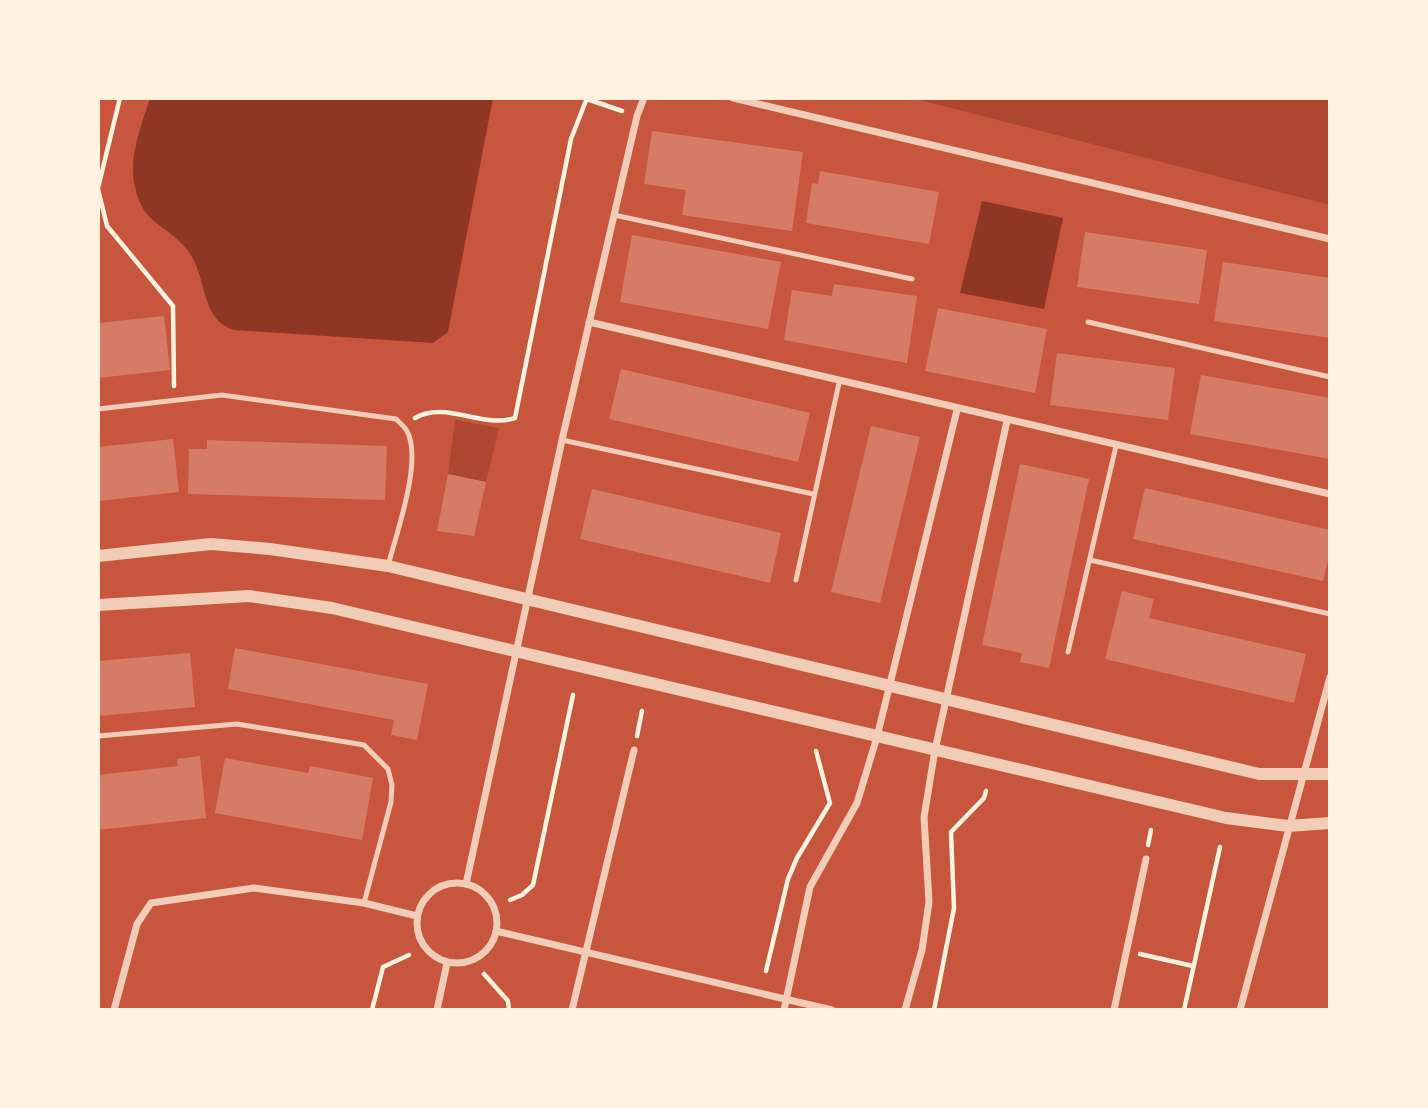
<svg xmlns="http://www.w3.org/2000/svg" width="1428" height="1108" viewBox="0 0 1428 1108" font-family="'Crimson Pro',serif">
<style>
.green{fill:#ae4732}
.water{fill:#8f3625}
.building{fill:#d67c66}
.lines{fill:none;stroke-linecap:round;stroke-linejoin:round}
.path{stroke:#fff3e0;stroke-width:4.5}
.service{stroke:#f1ccb7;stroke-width:5}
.minor{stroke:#f1ccb7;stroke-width:7}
.tertiary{stroke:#f1ccb7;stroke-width:12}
</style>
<rect width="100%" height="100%" fill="#c8553d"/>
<g class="green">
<polygon points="912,98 1330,98 1330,205"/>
<polygon points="455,420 499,428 486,482 448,474"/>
</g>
<g class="water">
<path d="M150,98h343l-45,234 -15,11 -199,-13c-35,-11 -26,-54 -46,-79 -20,-27 -45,-25 -53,-64 -7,-30 6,-60 15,-89z"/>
<polygon points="982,201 1063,218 1044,309 960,293"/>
</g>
<g class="building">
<polygon points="652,131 803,152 792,231 682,215 686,190 644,184"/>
<polygon points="820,171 939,192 929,244 806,223 812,183 818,184"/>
<polygon points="1085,232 1207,250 1199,304 1077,287"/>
<polygon points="632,235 781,262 768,329 620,302"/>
<polygon points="1223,262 1330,278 1330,338 1214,321"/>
<polygon points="834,284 917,296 907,363 784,340 792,290 832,296"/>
<polygon points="938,308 1047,329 1035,393 925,371"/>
<polygon points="164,316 170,370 98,378 98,323"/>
<polygon points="1057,353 1175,368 1168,420 1050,405"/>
<polygon points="621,369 810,413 798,462 609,419"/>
<polygon points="1201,375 1330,398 1330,459 1190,434"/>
<polygon points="871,426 920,437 880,603 831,592"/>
<polygon points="173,439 179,492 98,501 98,447"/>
<polygon points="207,440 387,446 385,500 188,494 189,449 207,449"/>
<polygon points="1020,464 1089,479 1049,668 1020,662 1022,653 982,645"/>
<polygon points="448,474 486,482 474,536 437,531"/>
<polygon points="1145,488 1330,530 1330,552 1323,581 1133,539"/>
<polygon points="592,489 781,533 770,583 580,539"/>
<polygon points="1122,591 1154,599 1149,618 1306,654 1294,703 1105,659"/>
<polygon points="235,648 428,684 417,740 391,735 394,720 228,689"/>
<polygon points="190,653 195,707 98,716 98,661"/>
<polygon points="200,756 206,818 98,830 98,775 178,766 177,759"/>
<polygon points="225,758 308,773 310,766 373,778 362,840 215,813"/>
</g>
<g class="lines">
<g class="path">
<polyline points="587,99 622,111"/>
<polyline points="98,188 120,98"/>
<polyline points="98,189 107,226 173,306 174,386"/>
<path d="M415,418c31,-18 67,11 100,0l56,-279 16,-41"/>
<polyline points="637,736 642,711"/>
<polyline points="1148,845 1151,830"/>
<polyline points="510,900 522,895 533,885 573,695"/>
<polyline points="1140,954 1193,966"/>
<polyline points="766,971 788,879 797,858 830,803 816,751"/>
<polyline points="484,974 508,1001 509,1010"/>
<polyline points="372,1010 383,967 409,955"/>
<polyline points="934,1010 954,908 951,832 984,798 986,791"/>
<polyline points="1184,1010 1220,847"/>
</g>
<g class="service">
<polyline points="614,215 912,279"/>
<polyline points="1088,322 1330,377"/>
<path d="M98,409l124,-14 174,24c4,4 9,8 11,12 16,30 -11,103 -19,135"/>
<polyline points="562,440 813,494"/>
<polyline points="1090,560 1330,614"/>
<polyline points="796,580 839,383"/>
<polyline points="1068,652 1116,446"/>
<polyline points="98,736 237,724 364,745 388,769 392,785 391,802 364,903"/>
</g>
<g class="minor">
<polyline points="733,98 1330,239"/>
<polyline points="589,322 1330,494"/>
<circle cx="457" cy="923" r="40"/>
<polyline points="466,884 562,440 637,116 644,98"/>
<polyline points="496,931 832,1010"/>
<polyline points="114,1010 137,924 151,903 254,888 364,903 417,916"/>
<polyline points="437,1010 447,963"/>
<polyline points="572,1010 634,750"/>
<polyline points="784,1010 810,887 857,803 877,737 957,410"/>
<polyline points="905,1010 922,950 929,902 924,817 935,750 1007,421"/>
<polyline points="1114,1010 1146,859"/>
<polyline points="1240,1010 1330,677"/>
</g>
<g class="tertiary">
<polyline points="98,556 211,544 270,549 388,566 1259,774 1330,774"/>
<polyline points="98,605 249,596 332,608 1226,818 1288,826 1330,823"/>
</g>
</g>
<rect width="1428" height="1108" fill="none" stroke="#fff3e0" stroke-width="200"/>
</svg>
